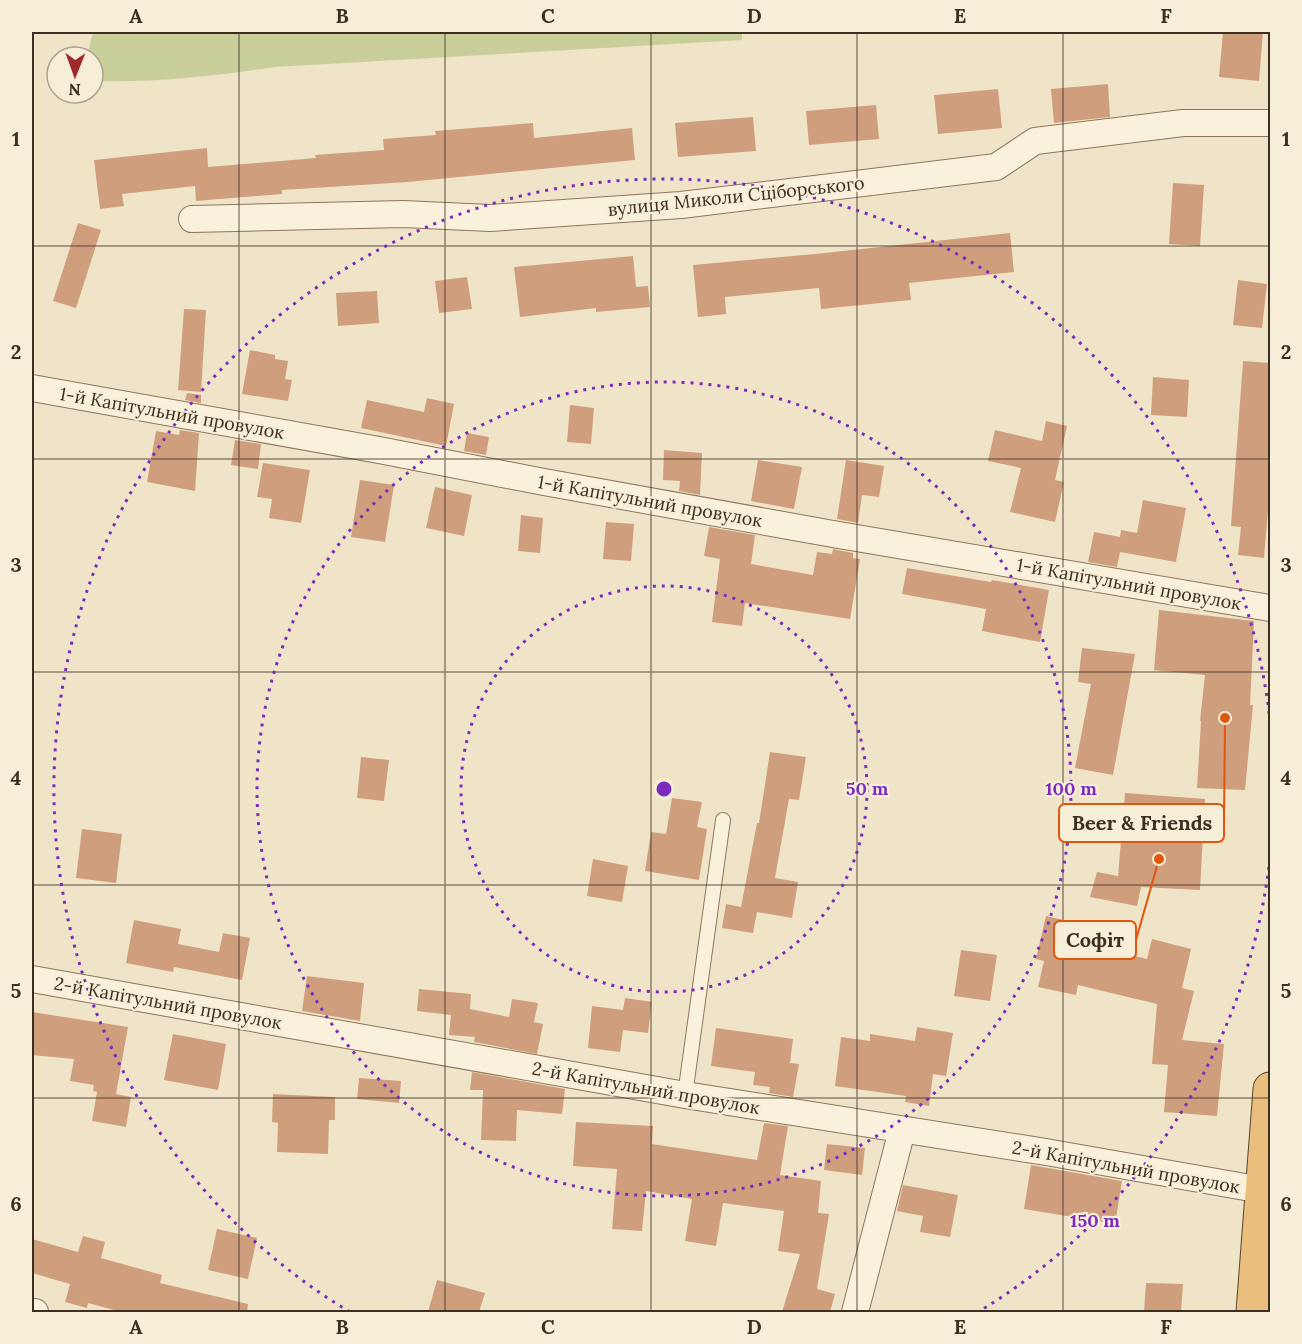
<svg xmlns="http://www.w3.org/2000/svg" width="1302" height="1344" viewBox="0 0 1302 1344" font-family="Lora,serif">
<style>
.green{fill:#c9cf9b}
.building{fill:#cf9f7d}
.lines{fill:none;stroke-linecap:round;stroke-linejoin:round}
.service-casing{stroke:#8d765c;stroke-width:16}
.minor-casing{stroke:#8d765c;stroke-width:28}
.trunk-casing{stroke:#5b4430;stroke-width:35}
.service{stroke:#faf1dc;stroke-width:14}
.minor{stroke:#faf1dc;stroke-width:26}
.trunk{stroke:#eabe7c;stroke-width:33}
.grid{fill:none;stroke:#3d2e20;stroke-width:1.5;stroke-opacity:0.55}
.ring{fill:none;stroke:#7b2cbf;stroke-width:3;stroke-dasharray:3 6}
.labels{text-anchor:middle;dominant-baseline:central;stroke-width:4.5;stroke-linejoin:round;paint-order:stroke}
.street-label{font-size:18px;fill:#3d2e20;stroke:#f7eed8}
.centre{fill:#7b2cbf;stroke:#f7eed8;stroke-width:3}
.ring-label{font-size:18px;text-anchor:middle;font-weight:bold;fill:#7b2cbf;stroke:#f7eed8;stroke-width:4.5;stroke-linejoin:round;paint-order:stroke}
.leader{fill:none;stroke:#df570d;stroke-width:2}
.callout-dot{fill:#df570d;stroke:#f7eed8;stroke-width:2}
.callout{fill:#f7eed8;stroke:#df570d;stroke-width:2}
.callout-label{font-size:20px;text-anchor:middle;font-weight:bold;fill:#3d2e20}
.neatline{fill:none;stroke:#3d2e20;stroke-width:2}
.grid-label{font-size:20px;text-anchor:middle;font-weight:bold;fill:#3d2e20}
</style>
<rect width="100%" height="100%" fill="#f0e4c8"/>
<path class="green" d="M93,32h649v8l-467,27c-60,9 -121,16 -182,14v-24h-6z"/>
<g class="building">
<polygon points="1223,32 1263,32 1259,81 1219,77"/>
<polygon points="1108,84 1110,117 1054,123 1051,89"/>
<polygon points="998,89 1002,128 938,134 934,95"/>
<polygon points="876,105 879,139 809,145 806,111"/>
<polygon points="753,117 756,151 678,157 675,123"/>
<polygon points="533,123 534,138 632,128 635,160 408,182 282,190 282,194 196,201 195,186 122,194 124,206 100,209 94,160 207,148 208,167 316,158 315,155 384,150 383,139 436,135 435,131"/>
<polygon points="1173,183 1204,185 1200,246 1169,244"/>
<polygon points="78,223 101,230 76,308 53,301"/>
<polygon points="1010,233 1014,272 909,283 911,300 821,309 819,288 725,297 726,314 698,317 693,265 815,254"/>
<polygon points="633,256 636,287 648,286 650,307 596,312 596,308 520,317 514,267"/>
<polygon points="467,277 472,309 439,313 435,281"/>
<polygon points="1238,280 1267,284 1262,328 1233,325"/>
<polygon points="377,291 379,323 338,326 336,293"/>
<polygon points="184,309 206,310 201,392 178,390"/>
<polygon points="250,350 275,355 275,359 288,361 285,379 292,380 288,401 242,394"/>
<polygon points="1243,361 1270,363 1270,487 1264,558 1238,555 1241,527 1231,526"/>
<polygon points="1153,377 1189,380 1187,417 1151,415"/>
<polygon points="187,393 201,395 201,403 185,400"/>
<polygon points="427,398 454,404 446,446 361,428 367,400 424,412"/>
<polygon points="570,405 594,408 591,444 567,442"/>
<polygon points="1046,421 1067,426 1055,480 1064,482 1055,522 1010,512 1021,468 988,461 995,430 1042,441"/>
<polygon points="180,430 199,433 195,491 147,482 156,431 179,435"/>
<polygon points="467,433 489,437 486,455 464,451"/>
<polygon points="235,440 261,444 258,469 231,465"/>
<polygon points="664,450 702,453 700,495 679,491 680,481 663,480"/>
<polygon points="758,460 802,467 794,509 751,501"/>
<polygon points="846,460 884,466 879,497 862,495 858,523 837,519"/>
<polygon points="263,463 310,470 301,523 269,518 272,499 257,497"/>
<polygon points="360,480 394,485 385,542 351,537"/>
<polygon points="435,487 472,495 464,536 426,528"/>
<polygon points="1143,500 1186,508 1176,562 1120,552 1117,567 1088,562 1094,532 1120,537 1121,530 1137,533"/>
<polygon points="521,515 543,518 540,553 518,551"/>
<polygon points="606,522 634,524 631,561 603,559"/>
<polygon points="709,527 755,535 751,564 813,575 817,552 832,554 833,549 853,553 853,558 860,559 850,619 745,603 742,626 712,622 720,559 704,556"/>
<polygon points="907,568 991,582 992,580 1049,590 1040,642 982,631 986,609 902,594"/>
<polygon points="1159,610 1254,621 1250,705 1253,705 1245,790 1197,788 1201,721 1200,721 1205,675 1154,670"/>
<polygon points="1082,648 1135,654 1113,775 1075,768 1091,684 1078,682"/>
<polygon points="770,752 806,757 799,800 789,799 775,878 798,882 792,918 757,912 753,933 722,928 726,904 741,907 757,823 759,823"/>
<polygon points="361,757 389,760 384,801 357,798"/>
<polygon points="1125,793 1205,799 1200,890 1141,887 1137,906 1090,897 1097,872 1118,876"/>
<polygon points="672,798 702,802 697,827 707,829 699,880 645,871 651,832 666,834"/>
<polygon points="82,829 122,834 116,883 76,878"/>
<polygon points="593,859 628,866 622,902 587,896"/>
<polygon points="1046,916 1098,928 1094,946 1147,959 1152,939 1191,949 1182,988 1194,991 1182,1040 1224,1044 1217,1116 1164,1112 1168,1065 1152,1064 1157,1004 1078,985 1076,995 1038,987 1044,961 1036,959"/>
<polygon points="134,920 181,929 178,944 219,952 223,933 250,938 242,980 174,967 173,972 126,963"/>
<polygon points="961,950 997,955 990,1001 954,996"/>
<polygon points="307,976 364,983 360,1021 302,1011"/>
<polygon points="419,989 471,994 470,1009 509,1017 512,999 538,1003 534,1022 543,1024 537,1054 474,1042 475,1037 449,1035 451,1015 417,1011"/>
<polygon points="625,998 652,1002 648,1033 623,1030 620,1052 588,1048 592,1006 623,1010"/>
<polygon points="32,1012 128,1027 116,1094 131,1097 126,1127 92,1121 97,1092 93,1091 94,1085 70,1081 74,1059 32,1055"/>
<polygon points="917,1027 953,1033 946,1076 933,1074 929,1106 905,1102 906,1096 835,1086 841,1037 870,1041 870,1034 915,1041"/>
<polygon points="716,1028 793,1039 790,1063 799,1064 793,1097 769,1093 770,1087 753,1085 755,1072 711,1066"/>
<polygon points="173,1034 226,1044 218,1090 164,1080"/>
<polygon points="472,1072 565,1089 562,1114 517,1110 516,1141 481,1140 483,1090 470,1090"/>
<polygon points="359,1078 401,1081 399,1103 357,1099"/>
<polygon points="273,1094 335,1097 335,1120 329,1120 328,1154 277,1152 278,1123 272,1122"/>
<polygon points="576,1122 653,1126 652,1144 757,1160 764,1123 788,1126 780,1175 821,1181 818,1213 829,1214 817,1289 835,1294 830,1312 782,1312 800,1254 778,1251 784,1211 723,1203 716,1246 685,1241 692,1199 646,1191 642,1231 612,1229 617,1169 573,1166"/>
<polygon points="827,1144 865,1148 862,1175 824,1170"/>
<polygon points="1031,1165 1122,1181 1115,1224 1024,1209"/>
<polygon points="903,1185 958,1195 950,1237 920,1232 923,1216 897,1211"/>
<polygon points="217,1229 257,1238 248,1279 208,1270"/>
<polygon points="83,1236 105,1242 101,1258 162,1275 160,1283 248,1304 247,1312 121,1312 88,1303 87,1308 65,1302 70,1284 32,1273 32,1239 78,1252"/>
<polygon points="437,1280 485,1293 479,1312 428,1312"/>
<polygon points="1146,1283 1183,1284 1181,1312 1144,1312"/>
</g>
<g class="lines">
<g class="service-casing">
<polyline id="service" points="685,1095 723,820"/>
</g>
<g class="minor-casing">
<g id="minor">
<polyline points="192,219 403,214 490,218 681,205 996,167 1035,141 1183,123 1270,123"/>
<polyline points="32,388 379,450 544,482 833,534 1270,608"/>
<polyline points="32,979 685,1095 1046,1152 1262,1190"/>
<polyline points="32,1312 35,1312"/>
<polyline points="855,1312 902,1130"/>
</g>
</g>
<g class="trunk-casing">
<polyline id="trunk" points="1253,1312 1270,1089"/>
</g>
<use href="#service" class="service"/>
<use href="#minor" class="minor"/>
<use href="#trunk" class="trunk"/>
</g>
<path class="grid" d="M239,32v1280M445,32v1280M651,32v1280M857,32v1280M1063,32v1280M32,246h1238M32,459h1238M32,672h1238M32,885h1238M32,1098h1238"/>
<g class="ring">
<circle cx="664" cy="789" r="203"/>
<circle cx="664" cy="789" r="407"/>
<path d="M1270 858A610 610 0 0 1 978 1312M350 1312A610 610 0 1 1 1270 720"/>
</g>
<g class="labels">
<g class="street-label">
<text transform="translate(736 196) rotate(-6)">вулиця Миколи Сціборського</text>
<text transform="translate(172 413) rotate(10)">1-й Капітульний провулок</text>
<text transform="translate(650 501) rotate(10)">1-й Капітульний провулок</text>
<text transform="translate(1129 584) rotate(10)">1-й Капітульний провулок</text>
<text transform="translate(168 1003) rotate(10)">2-й Капітульний провулок</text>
<text transform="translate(646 1088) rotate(10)">2-й Капітульний провулок</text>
<text transform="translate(1126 1167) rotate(10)">2-й Капітульний провулок</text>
</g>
</g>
<circle cx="664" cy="789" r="9" class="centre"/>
<g class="ring-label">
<text x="867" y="795">50 m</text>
<text x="1071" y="795">100 m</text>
<text x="1095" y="1227">150 m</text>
</g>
<path class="leader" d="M1225 718L1224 823M1159 859L1136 940"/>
<g class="callout-dot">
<circle cx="1225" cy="718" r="6"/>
<circle cx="1159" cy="859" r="6"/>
</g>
<g class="callout">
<rect x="1059" y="804" width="165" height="38" rx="6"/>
<rect x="1054" y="921" width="82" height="38" rx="6"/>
</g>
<g class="callout-label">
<text x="1142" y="830">Beer &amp; Friends</text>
<text x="1095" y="947">Софіт</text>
</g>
<rect width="1302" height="1344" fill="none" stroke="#f7eed8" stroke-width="66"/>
<g transform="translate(75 75) rotate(181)"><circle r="28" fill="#f7eed8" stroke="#ada18e" stroke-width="1.5"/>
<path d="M0-4.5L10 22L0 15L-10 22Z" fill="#9e2a2b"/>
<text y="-9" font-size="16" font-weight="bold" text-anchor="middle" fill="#3d2e20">N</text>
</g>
<rect x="33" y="33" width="1236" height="1278" class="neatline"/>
<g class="grid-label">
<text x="136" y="23">A</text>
<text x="342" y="23">B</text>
<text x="548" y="23">C</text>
<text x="754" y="23">D</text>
<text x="960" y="23">E</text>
<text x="1166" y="23">F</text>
<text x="16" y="146">1</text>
<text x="1286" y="146">1</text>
<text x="16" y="359">2</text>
<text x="1286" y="359">2</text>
<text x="16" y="572">3</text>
<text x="1286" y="572">3</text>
<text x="16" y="785">4</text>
<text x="1286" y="785">4</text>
<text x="16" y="998">5</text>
<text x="1286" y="998">5</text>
<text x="16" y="1211">6</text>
<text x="1286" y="1211">6</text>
<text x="136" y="1334">A</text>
<text x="342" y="1334">B</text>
<text x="548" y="1334">C</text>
<text x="754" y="1334">D</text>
<text x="960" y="1334">E</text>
<text x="1166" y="1334">F</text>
</g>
</svg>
